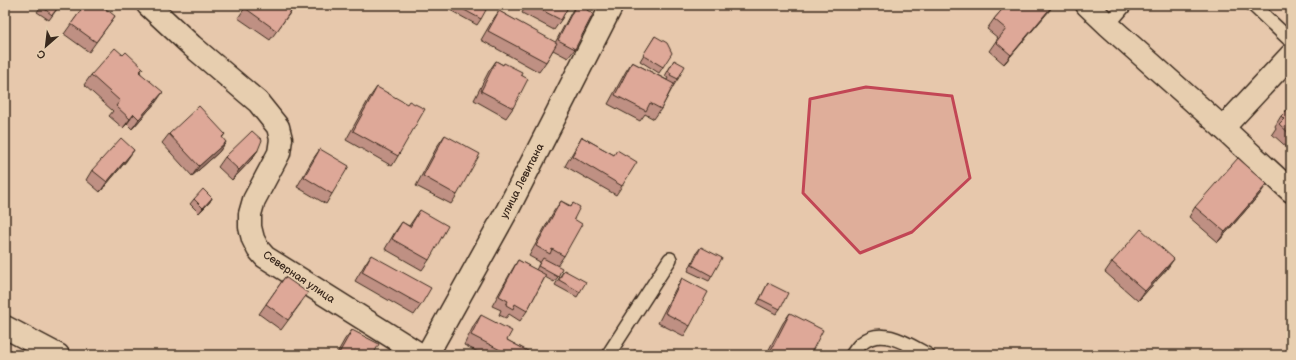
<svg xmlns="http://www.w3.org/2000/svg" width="1296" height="360" viewBox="0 0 1296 360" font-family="'Balsamiq Sans',sans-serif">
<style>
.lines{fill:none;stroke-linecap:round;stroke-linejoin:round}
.lane-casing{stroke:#3b2a1e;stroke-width:16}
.street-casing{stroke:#3b2a1e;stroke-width:25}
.lane{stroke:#e7ceaf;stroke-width:13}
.street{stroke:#e7ceaf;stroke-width:22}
.wall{fill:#bf9083;stroke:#3b2a1e}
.shaded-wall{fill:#9b766a;stroke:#3b2a1e}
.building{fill:#dea898;stroke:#3b2a1e}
.marked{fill:#c24655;fill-opacity:0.2;stroke:#c24655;stroke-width:3;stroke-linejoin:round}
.labels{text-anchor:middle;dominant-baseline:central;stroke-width:3;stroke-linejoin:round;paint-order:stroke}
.street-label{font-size:11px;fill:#3b2a1e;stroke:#e7ceaf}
</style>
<rect width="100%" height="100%" fill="#e7c8ac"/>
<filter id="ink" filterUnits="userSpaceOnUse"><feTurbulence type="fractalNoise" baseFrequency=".025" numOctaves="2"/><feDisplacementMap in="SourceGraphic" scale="8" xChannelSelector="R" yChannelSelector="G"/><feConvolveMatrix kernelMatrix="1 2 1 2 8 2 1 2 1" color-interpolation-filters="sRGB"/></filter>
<g filter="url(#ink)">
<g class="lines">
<g class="lane-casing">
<g id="lane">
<polyline points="1253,5 1291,41"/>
<polyline points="1108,25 1125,5"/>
<polyline points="608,355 670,259"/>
<path d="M852,355c3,-4 6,-9 10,-12 20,-17 47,2 66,12"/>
</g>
</g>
<g class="street-casing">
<g id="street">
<polyline points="148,5 192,46 258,102 278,127 281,139 279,153 254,200 250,214 250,227 253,239 258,249 265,257 421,355"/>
<polyline points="1087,5 1108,25 1223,128 1291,191"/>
<polyline points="1223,128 1291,55"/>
<polyline points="5,327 58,355"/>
<polyline points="427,355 508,209 612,5"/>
</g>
</g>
<use href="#lane" class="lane"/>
<use href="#street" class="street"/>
</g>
<g class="wall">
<polygon points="42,5 60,5 49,20 37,12"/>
<polygon points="247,5 296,5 270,40 238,18"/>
<polygon points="453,5 478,5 481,19 477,25 450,10"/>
<polygon points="526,5 569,5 561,20 554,30 522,13"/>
<polygon points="576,5 585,5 587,10 575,49 568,58 553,50 546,62 539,72 481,40 492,21 499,11 555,43 572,11"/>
<polygon points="1006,5 1053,5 1004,64 989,51 998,38 987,29 994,19"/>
<polygon points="84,6 88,8 115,16 89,52 64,34"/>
<polygon points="655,36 663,67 659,73 640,61"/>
<polygon points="123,55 143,68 140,72 156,102 132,129 127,124 123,128 109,116 113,111 84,85 91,75"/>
<polygon points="674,60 678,79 674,85 661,109 654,119 645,114 640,121 608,104 626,71 632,62 667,80 668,78 665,76"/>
<polygon points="496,61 521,75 513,108 506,118 474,100 489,71"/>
<polygon points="377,87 398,156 392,166 346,140 370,97"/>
<polygon points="1291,106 1291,151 1272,134 1276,128 1275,126 1281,116"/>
<polygon points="169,134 225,134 222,138 226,142 219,152 192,176 162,143"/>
<polygon points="445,135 457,195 451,204 416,186 438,145"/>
<polygon points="582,137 614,155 622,186 616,195 565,166 576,147"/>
<polygon points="320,149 332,194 326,204 297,187 313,159"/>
<polygon points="258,150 251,160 232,180 218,167 225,157"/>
<polygon points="127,160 100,192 86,180 92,170"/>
<polygon points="1260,194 1218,242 1189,217 1195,207"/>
<polygon points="212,198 209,203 199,213 190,204 194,199"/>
<polygon points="561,201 571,206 573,203 574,219 564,256 557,266 558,277 554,282 545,277 527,311 520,321 509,314 506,318 499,315 501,310 492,306 512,270 518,260 536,270 540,262 529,256 554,211"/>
<polygon points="420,210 429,260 422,270 385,249 395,232 402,222 409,226"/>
<polygon points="701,247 712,276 709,281 688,271 697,252"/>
<polygon points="371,255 421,305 414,315 355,281 365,264"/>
<polygon points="1112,262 1167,269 1138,301 1105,272"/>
<polygon points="564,270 580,292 577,297 555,285"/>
<polygon points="285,277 301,303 281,330 259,314"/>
<polygon points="682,278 690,326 684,336 658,323 676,288"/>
<polygon points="768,283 780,309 776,314 757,304 765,289"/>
<polygon points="790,313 810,355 766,355 783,323"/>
<polygon points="481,315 507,340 535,355 484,355 464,345 474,325"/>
<polygon points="352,330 373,355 336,355 345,339"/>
</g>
<g class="shaded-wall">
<polygon points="1053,5 1050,10 1004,64 1011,55"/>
<polygon points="163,92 156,102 132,129 139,119"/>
<polygon points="134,114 127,124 123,128 130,119"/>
<polygon points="226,142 219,152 192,176 199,166"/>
<polygon points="134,150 127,160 100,192 107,182"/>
<polygon points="258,150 251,160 232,180 239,170"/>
<polygon points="1267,184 1260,194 1218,242 1225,232"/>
<polygon points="212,198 209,203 199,213 203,208"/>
<polygon points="1174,259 1167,269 1138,301 1145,291"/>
</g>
<g class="building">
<polygon points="42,5 60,5 52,15 41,6"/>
<polygon points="90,5 101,5 115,16 96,42 71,24 84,6 88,8"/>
<polygon points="247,5 295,5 277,31 245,8"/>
<polygon points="455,5 478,5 486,10 481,19"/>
<polygon points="532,5 569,5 561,20"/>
<polygon points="576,5 585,5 589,7 587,10 593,14 575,49 558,40"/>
<polygon points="1006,5 1053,5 1011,55 996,42 1006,29 994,19"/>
<polygon points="499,11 557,43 546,62 488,31"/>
<polygon points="655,36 667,43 672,53 663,67 643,55"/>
<polygon points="115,48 123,55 126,52 143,68 139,72 163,92 139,119 134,114 130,119 116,106 120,101 91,75"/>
<polygon points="674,60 685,66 678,79 670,75 671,73 668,71"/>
<polygon points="496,61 503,65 504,63 522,72 521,75 528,79 513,108 481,91"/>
<polygon points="632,62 674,84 661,109 650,103 646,111 615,95"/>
<polygon points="377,87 407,104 409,101 425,109 398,156 353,131"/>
<polygon points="199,106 225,134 222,137 226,142 199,166 169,134"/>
<polygon points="1291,106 1291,135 1279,124 1284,119 1281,116"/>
<polygon points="252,131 262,140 258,150 239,170 225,157"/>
<polygon points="445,135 480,154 457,195 423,176"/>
<polygon points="582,137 614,155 617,150 637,162 622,186 572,156"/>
<polygon points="121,138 134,150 107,182 92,170"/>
<polygon points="320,149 349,166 332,194 304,177"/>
<polygon points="1238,158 1267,184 1225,232 1195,207"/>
<polygon points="203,189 212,198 203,208 194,199"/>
<polygon points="561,201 571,207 573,203 580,207 574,219 582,224 564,256 552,249 550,254 536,246"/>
<polygon points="420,210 448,226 429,260 392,239 402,222 410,227"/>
<polygon points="1141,229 1174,259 1145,291 1112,262"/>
<polygon points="701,247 722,258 712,276 692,265"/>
<polygon points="371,255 431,288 421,305 362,272"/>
<polygon points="543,258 562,268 558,277 538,266"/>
<polygon points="518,260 546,275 527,311 515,304 513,309 506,305 508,301 499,296"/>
<polygon points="564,270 586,282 580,292 559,280"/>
<polygon points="285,277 308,293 288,320 266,304"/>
<polygon points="682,278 708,292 690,326 665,313"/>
<polygon points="768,283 788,293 780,309 760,299"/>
<polygon points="790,313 823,330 810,355 771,355 769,354"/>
<polygon points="481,315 512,331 507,340 535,355 510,355 471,335"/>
<polygon points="352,330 379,344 373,355 338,355"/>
<polygon points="634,350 644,355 632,355"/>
</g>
</g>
<path class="marked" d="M866,87l86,9 18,82 -58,54 -52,21 -57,-60 7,-94z"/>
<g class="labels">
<g class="street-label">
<text transform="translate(522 181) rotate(-63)">улица Левитана</text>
<text transform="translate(299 277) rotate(34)">Северная улица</text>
</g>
</g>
<rect width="1296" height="360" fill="none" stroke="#e7ceaf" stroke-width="20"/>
<rect x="10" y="10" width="1276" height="340" fill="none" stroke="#3b2a1e" stroke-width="1.5" filter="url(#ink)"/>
<g transform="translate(46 46) rotate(208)" stroke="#e7ceaf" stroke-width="3" paint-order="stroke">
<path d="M0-3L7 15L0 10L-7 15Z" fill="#3b2a1e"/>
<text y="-6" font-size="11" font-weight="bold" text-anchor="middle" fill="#3b2a1e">С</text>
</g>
</svg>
